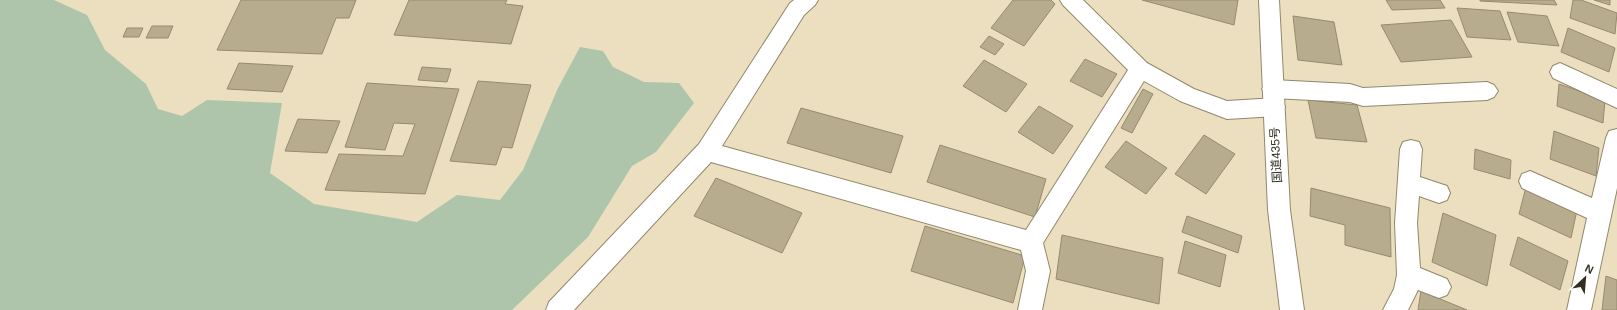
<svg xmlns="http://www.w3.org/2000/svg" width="1617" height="310" viewBox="0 0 1617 310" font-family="Arial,'Noto Sans JP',sans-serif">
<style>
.green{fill:#aec5ab}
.building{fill:#b8ac8f;stroke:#968b6e}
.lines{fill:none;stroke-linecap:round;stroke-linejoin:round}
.minor-casing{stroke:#92876b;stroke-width:2}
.trunk-casing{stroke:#92876b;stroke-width:2}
.minor{fill:#fff;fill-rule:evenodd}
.trunk{fill:#fff;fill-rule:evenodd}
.labels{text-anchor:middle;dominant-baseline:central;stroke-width:3;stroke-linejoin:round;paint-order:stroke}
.street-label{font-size:12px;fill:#332e22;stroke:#fff}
</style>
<rect width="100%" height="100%" fill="#ebdfc0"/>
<polygon class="green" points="0,0 54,0 87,15 105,50 146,84 158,109 182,116 207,100 282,103 270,173 314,204 417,222 457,195 500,200 523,170 558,88 580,47 603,51 613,67 644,82 679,83 694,103 656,152 632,166 588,237 512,310 0,310"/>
<g class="building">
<polygon points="241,0 356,0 349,18 336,18 322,54 217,50"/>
<polygon points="409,0 507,0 505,4 523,6 511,44 394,35"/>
<polygon points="1013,0 1051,0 1055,4 1024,46 991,28"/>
<polygon points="1142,0 1238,0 1234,25"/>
<polygon points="1386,0 1440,0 1445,8 1392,10"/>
<polygon points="1480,0 1554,0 1557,5 1480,1"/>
<polygon points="1573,0 1581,0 1617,13 1615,34 1570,18"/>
<polygon points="1594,0 1610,0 1610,5"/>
<polygon points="1457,8 1500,11 1511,40 1467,37"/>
<polygon points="1507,12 1547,16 1559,46 1518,42"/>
<polygon points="1293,16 1334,22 1342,65 1298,60"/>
<polygon points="1451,20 1472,57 1401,62 1381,25"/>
<polygon points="152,26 173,26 168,38 146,38"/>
<polygon points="127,28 143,28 139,37 123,37"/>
<polygon points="1568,28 1615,48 1609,72 1561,52"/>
<polygon points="989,36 1004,44 995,55 980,47"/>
<polygon points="1085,59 1117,74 1102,97 1070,81"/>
<polygon points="984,60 1027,84 1006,112 963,86"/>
<polygon points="239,63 293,66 282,92 227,89"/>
<polygon points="422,67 451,69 447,82 418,80"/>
<polygon points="478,81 531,85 512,148 502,147 496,165 450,161"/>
<polygon points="367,83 459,89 425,194 325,190 339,154 403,156 415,124 394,123 385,150 345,147"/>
<polygon points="1559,84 1605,100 1603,123 1557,106"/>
<polygon points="1143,89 1153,94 1132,133 1121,128"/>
<polygon points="1308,100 1357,105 1367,142 1316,138"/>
<polygon points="1039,106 1073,126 1053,154 1018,132"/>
<polygon points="801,108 903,136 891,173 787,143"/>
<polygon points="298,119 340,121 327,153 285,151"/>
<polygon points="1554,131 1599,148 1596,176 1550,159"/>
<polygon points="1204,135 1235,154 1206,194 1175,174"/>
<polygon points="1126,141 1167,168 1146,194 1105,167"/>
<polygon points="940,145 1046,179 1035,217 927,182"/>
<polygon points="1475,149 1511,160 1510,179 1474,169"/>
<polygon points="716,178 802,213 782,253 694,216"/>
<polygon points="1526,187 1577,210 1571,238 1519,214"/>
<polygon points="1311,188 1390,208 1391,257 1345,245 1345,225 1310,216"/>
<polygon points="1443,213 1496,235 1487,286 1432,262"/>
<polygon points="1187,216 1242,236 1238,253 1182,232"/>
<polygon points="925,226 1025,256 1013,303 911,271"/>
<polygon points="1062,235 1163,258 1159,304 1056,279"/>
<polygon points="1518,237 1568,261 1560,290 1510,265"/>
<polygon points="1185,241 1226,255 1220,287 1178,273"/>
<polygon points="1606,276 1617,280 1617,310 1602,310"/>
<polygon points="1421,291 1467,310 1418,310"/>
</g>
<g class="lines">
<g class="minor-casing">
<g id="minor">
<polygon points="794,0 818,0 815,5 804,15 722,146 1026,230 1128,70 1063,5 1060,0 1083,0 1147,63 1194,89 1227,101 1274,98 1282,101 1285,107 1282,113 1274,116 1227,119 1180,101 1144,81 1043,243 1050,271 1042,310 1018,310 1026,271 1021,250 711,162 574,310 546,310 549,302 699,144 790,3"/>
<polygon points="1560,63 1617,89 1617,108 1553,78 1550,72 1553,66"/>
<polygon points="1273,80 1350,84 1363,88 1487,82 1494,85 1498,91 1494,97 1487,100 1363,106 1350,102 1273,98 1266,95 1262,89 1266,83"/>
<polygon points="1617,129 1617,188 1591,310 1567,310 1587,218 1522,188 1519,181 1522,174 1530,171 1592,198 1606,138 1609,131"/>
<polygon points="1411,140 1419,142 1422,149 1420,177 1447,186 1450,193 1447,200 1439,203 1419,196 1417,223 1420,268 1447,279 1451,287 1447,295 1439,298 1418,290 1408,310 1383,310 1394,289 1397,275 1395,223 1400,149 1403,142"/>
</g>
</g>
<g class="trunk-casing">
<polygon id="trunk" points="1259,0 1279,0 1290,210 1304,310 1280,310 1268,210"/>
</g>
<use href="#minor" class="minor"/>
<use href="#trunk" class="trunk"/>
</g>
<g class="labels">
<g class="street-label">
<text transform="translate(1276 155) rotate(-93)">国道435号</text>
</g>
</g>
<g transform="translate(1585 278) rotate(26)" stroke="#ffffff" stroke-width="3" paint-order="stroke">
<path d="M0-3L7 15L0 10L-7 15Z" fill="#332e22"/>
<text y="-6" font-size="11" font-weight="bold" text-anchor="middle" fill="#332e22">N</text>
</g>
</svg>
